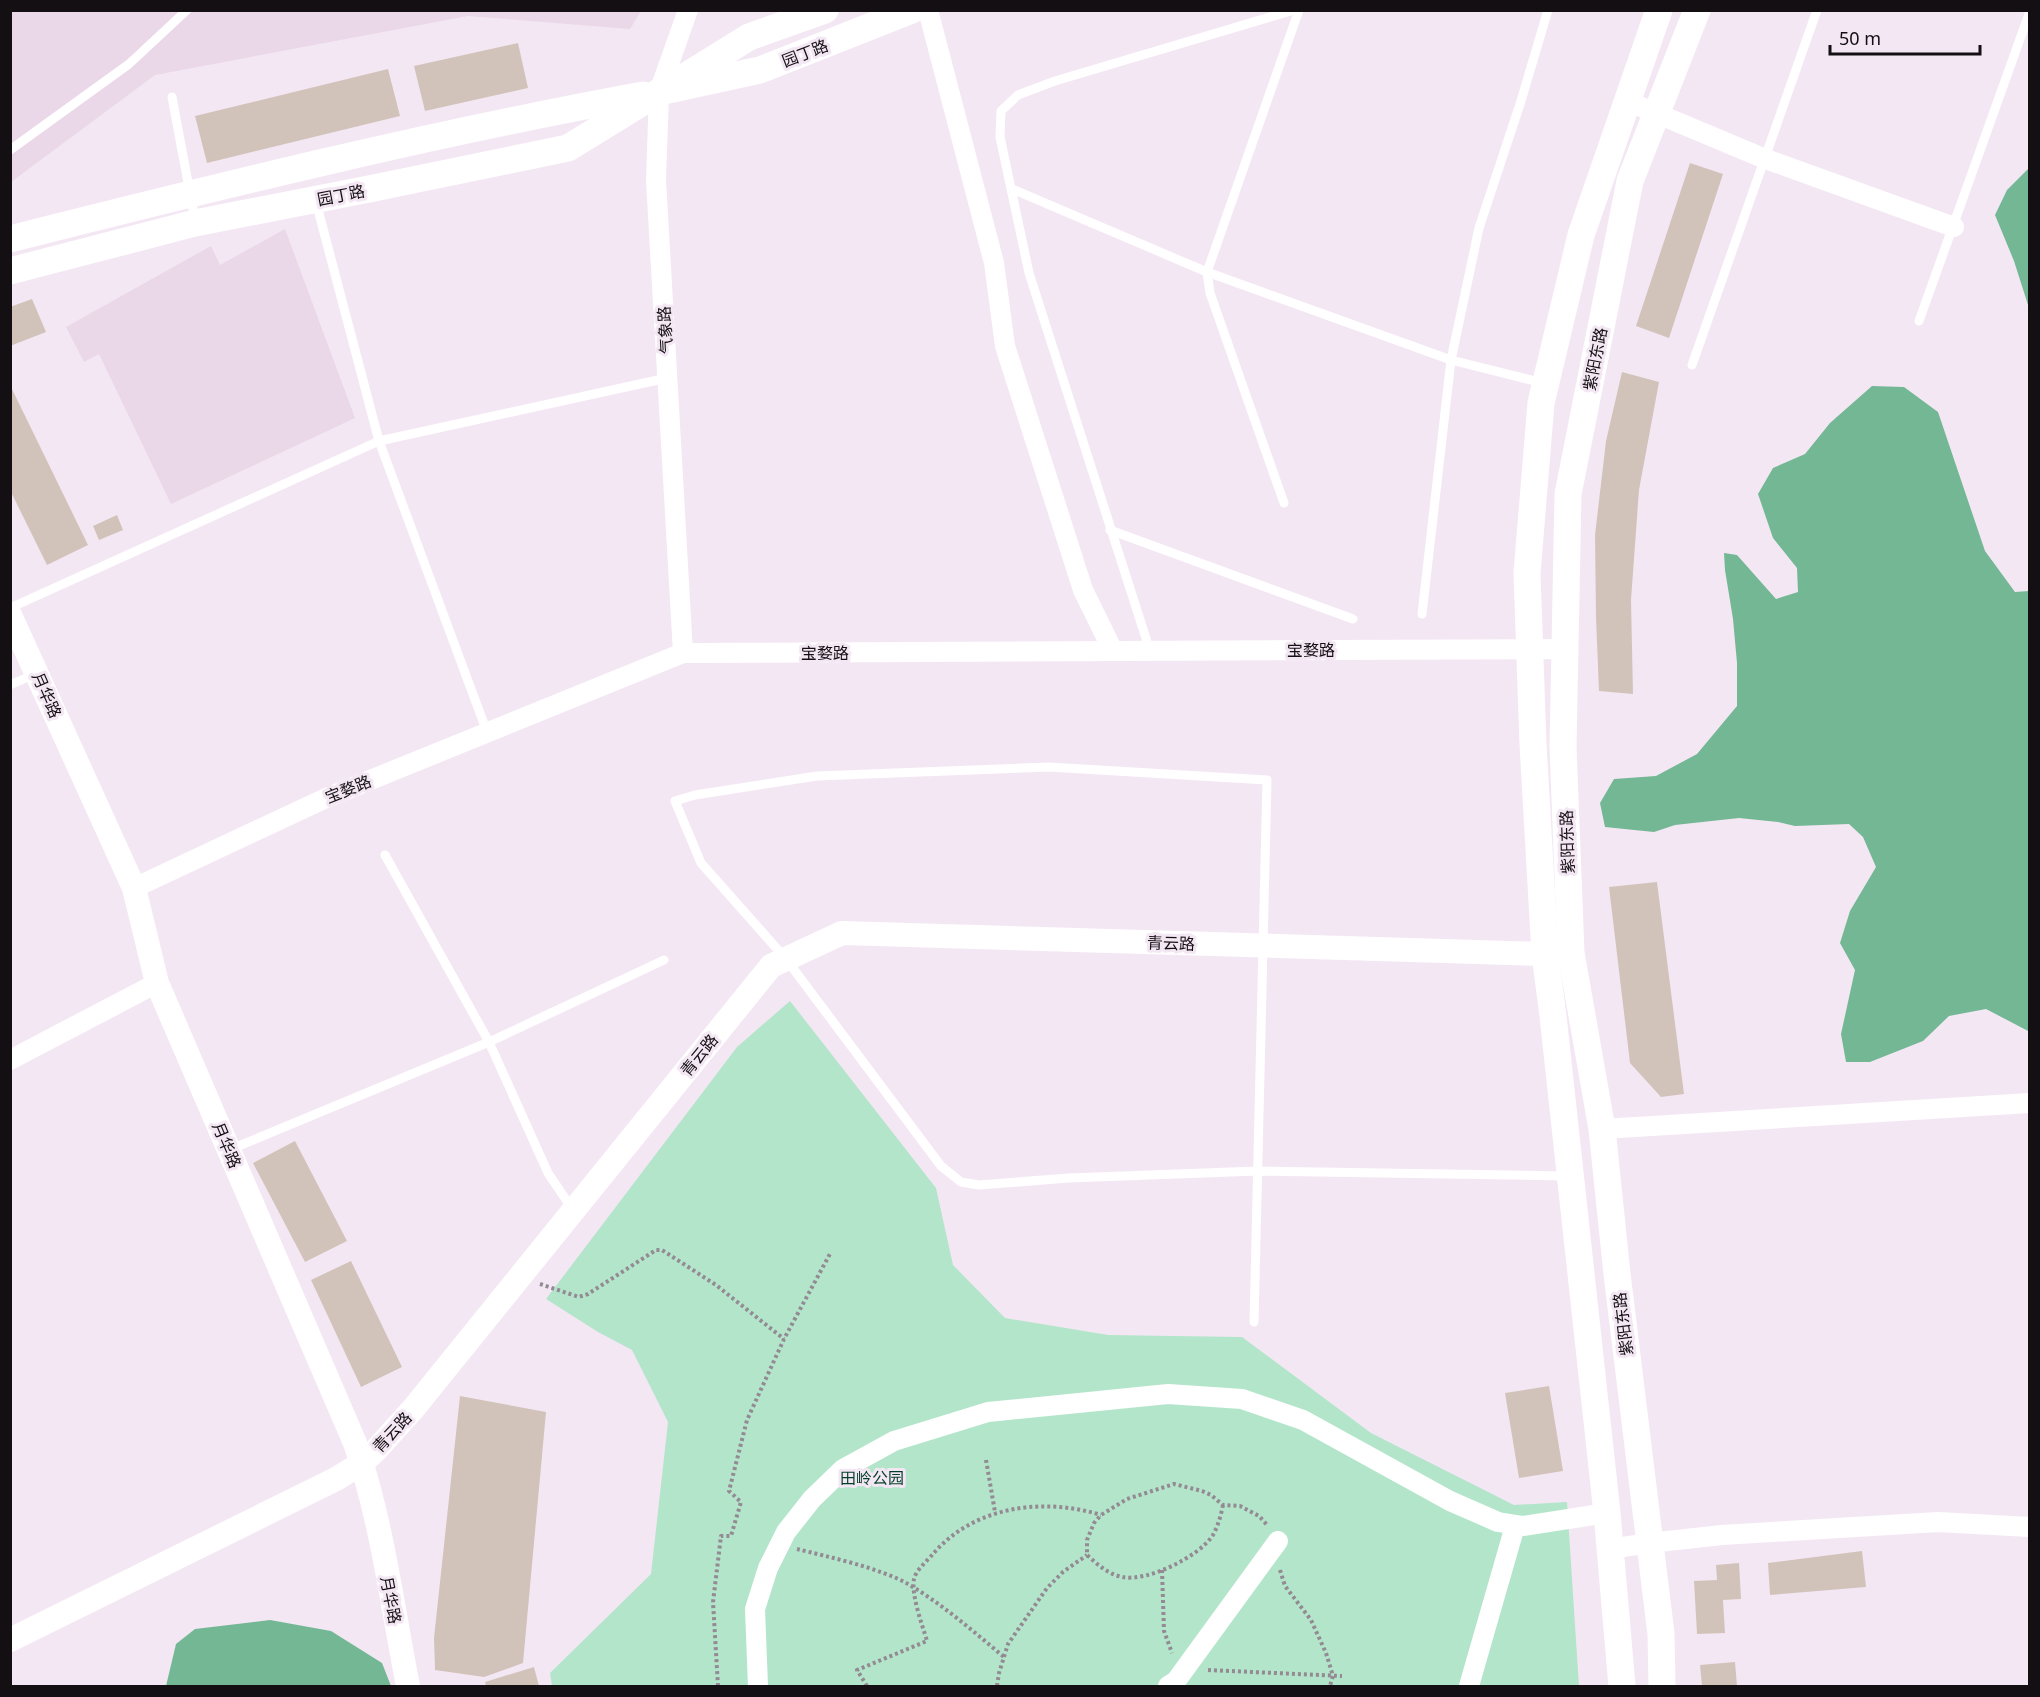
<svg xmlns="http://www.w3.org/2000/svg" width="2040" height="1697" viewBox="0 0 2040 1697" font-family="'Noto Sans','Noto Sans SC',sans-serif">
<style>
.education{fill:#ead7e8}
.green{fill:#b3e5ca}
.forest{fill:#73b794}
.building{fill:#d2c3ba}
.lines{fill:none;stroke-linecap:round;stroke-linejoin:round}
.path{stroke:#938a93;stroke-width:4;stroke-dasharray:3 3;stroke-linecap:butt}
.service{stroke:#fff;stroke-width:9}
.minor{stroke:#fff;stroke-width:20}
.tertiary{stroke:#fff;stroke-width:24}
.secondary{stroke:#fff;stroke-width:27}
.labels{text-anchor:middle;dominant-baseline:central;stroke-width:6;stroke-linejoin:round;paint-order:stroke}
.street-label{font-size:16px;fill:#130f13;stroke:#f4e7f4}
.park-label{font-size:16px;fill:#023d27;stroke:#f4e7f4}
</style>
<rect width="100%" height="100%" fill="#f4e7f4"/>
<g class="education">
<polygon points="11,11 641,11 630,29 468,16 155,75 11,182"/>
<polygon points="285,229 355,418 171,504 99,354 84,362 66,327 211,246 220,265"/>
</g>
<polygon class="green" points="790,1001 936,1188 953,1265 1005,1318 1108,1335 1242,1337 1371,1433 1514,1505 1567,1502 1579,1686 552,1686 550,1673 651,1574 668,1422 632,1350 598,1332 546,1299 737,1047"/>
<g class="forest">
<polygon points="2029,168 2029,308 2014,261 1995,215 2007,190"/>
<polygon points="1872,386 1904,387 1938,412 1985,551 2015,592 2029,591 2030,1032 1986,1009 1949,1016 1923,1041 1870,1062 1846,1062 1841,1034 1855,970 1840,943 1850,911 1876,867 1863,837 1849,824 1795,826 1778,822 1739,818 1675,825 1654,832 1605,827 1600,803 1614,779 1656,776 1697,754 1737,706 1737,663 1733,619 1725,570 1724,553 1737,555 1776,599 1798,592 1797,568 1773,538 1758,494 1773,468 1805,454 1830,423"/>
<polygon points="270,1620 331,1631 382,1663 391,1686 166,1686 176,1644 195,1629"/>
</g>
<g class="building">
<polygon points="518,43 528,88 425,111 414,66"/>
<polygon points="388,69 400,116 207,163 195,116"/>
<polygon points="1690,163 1723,174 1669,338 1636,326"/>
<polygon points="32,299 46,332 10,346 10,307"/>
<polygon points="1622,372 1659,382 1639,490 1631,600 1633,694 1599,691 1596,618 1595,535 1606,441"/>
<polygon points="10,385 88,545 47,565 10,490"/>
<polygon points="117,515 123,530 99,540 93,526"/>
<polygon points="1657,882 1684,1094 1661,1097 1630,1063 1609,887"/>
<polygon points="295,1141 347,1241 305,1262 253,1163"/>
<polygon points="351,1261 402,1367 361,1387 311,1280"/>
<polygon points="1549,1386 1563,1471 1519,1478 1505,1393"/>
<polygon points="460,1396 546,1412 523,1663 484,1677 435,1670 434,1638"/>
<polygon points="1862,1551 1866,1587 1770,1595 1768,1563"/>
<polygon points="1739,1563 1741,1599 1723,1600 1725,1633 1697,1634 1694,1581 1717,1580 1716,1565"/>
<polygon points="1735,1662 1737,1686 1702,1686 1700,1665"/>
<polygon points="534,1667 539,1686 486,1686 485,1682"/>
</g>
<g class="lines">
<g class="path">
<polyline points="540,1284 579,1297 588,1294 656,1250 662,1250 716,1285 784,1339"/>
<polyline points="986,1460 995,1512"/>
<path d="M1223,1505c-2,10 -5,21 -10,30 -14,22 -66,47 -91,42 -14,-3 -24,-12 -35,-22v-15l7,-17 7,-8 26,-16 47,-15 28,7 9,4 12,10 17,1 19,10 9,10"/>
<path d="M797,1549c32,8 83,19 111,35 34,20 65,47 96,73"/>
<polyline points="1162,1570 1164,1631 1172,1653"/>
<polyline points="1280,1570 1285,1586 1311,1620 1326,1653 1333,1676 1330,1686"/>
<polyline points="1208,1670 1342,1676"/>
<polyline points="718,1686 713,1602 721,1536 731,1536 741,1502 729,1491 747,1420 784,1339 831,1252"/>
<path d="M867,1686l-10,-16 70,-29c-5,-17 -16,-46 -13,-62 2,-9 13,-18 19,-25 41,-48 110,-57 168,-39"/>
<polyline points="997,1686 999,1673 1008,1644 1047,1588 1063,1572 1087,1555"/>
</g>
<g class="service">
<polyline points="172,97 195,220"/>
<polyline points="10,150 129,64 187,10"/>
<polyline points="1012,189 1207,272 1451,360 1543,383"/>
<polyline points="316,202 379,441 487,732"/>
<polyline points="1919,321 2030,11"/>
<polyline points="1692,365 1817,10"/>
<polyline points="1284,503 1210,293 1207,272 1299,10"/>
<polyline points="1110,530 1353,619"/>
<polyline points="10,608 379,441 667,378"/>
<polyline points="1422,614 1451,360 1479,228 1521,101 1548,10"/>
<polyline points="1150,651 1029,273 1000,137 1001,111 1018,95 1055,81 1294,10"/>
<polyline points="10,685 35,674"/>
<polyline points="385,855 489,1042 548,1173 573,1210"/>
<polyline points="229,1150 489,1042 664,960"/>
<path d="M1254,1322c4,-181 9,-361 13,-542l-218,-13 -232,9 -122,19 -20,6 26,62 85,96 155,207 20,16 18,3 90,-7 189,-7 310,5"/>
</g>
<g class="minor">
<polyline points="928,10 994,263 1005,346 1083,590 1113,651"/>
<polyline points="1627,101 1763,158 1954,227"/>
<polyline points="683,653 656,180 659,92 688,10"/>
<polyline points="134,888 326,798 683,653 1565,649"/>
<polyline points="10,1060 157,983"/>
<polyline points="1602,1129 2030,1103"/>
<polyline points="1610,1549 1649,1543 1722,1535 1938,1522 2030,1527"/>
<polyline points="758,1686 755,1609 768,1568 786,1532 812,1499 843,1469 894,1441 988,1412 1168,1394 1242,1399 1303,1420 1450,1501 1498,1522 1523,1526 1607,1513"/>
<polyline points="1168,1686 1176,1681 1278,1541"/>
<polyline points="1469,1686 1515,1526"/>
</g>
<g class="tertiary">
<path d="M10,615l124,273 23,95 198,460c27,78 37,162 53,243"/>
<polyline points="10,1640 336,1479 362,1463 376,1450 413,1409 771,966 842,933 1545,954 1563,953"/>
</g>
<g class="secondary">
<polyline points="678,81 749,37 825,10"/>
<path d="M10,239c210,-53 420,-105 633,-144"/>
<polyline points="10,271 195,223 369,189 568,148 659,92 760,70 912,10"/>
<polyline points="1622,1686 1607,1513 1553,1016 1545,954 1533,744 1527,573 1541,403 1581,235 1659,10"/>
<polyline points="1662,1686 1661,1634 1617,1274 1602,1129 1571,953 1563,747 1568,494 1630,181 1697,10"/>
</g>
</g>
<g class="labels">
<g class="street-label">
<text transform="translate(805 53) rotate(-21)">园丁路</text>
<text transform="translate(341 195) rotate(-11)">园丁路</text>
<text transform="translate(665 330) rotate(-93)">气象路</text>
<text transform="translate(1595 359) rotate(-79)">紫阳东路</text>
<text x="1311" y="650">宝婺路</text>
<text x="825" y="653">宝婺路</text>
<text transform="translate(47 695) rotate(66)">月华路</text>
<text transform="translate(348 789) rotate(-22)">宝婺路</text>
<text transform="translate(1567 842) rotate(-92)">紫阳东路</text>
<text transform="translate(1171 943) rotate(2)">青云路</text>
<text transform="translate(699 1055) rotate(-51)">青云路</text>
<text transform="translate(227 1145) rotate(67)">月华路</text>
<text transform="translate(1623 1324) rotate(-97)">紫阳东路</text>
<text transform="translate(392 1432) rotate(-47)">青云路</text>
<text transform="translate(391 1600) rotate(79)">月华路</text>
</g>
<g class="park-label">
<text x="872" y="1478">田岭公园</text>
</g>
</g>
<rect width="2040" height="1697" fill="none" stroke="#130f13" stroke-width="24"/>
<path d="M1830 45v9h150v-9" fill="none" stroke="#130f13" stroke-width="3"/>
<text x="1839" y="45" font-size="18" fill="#130f13" stroke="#f4e7f4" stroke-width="4.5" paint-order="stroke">50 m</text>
</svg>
